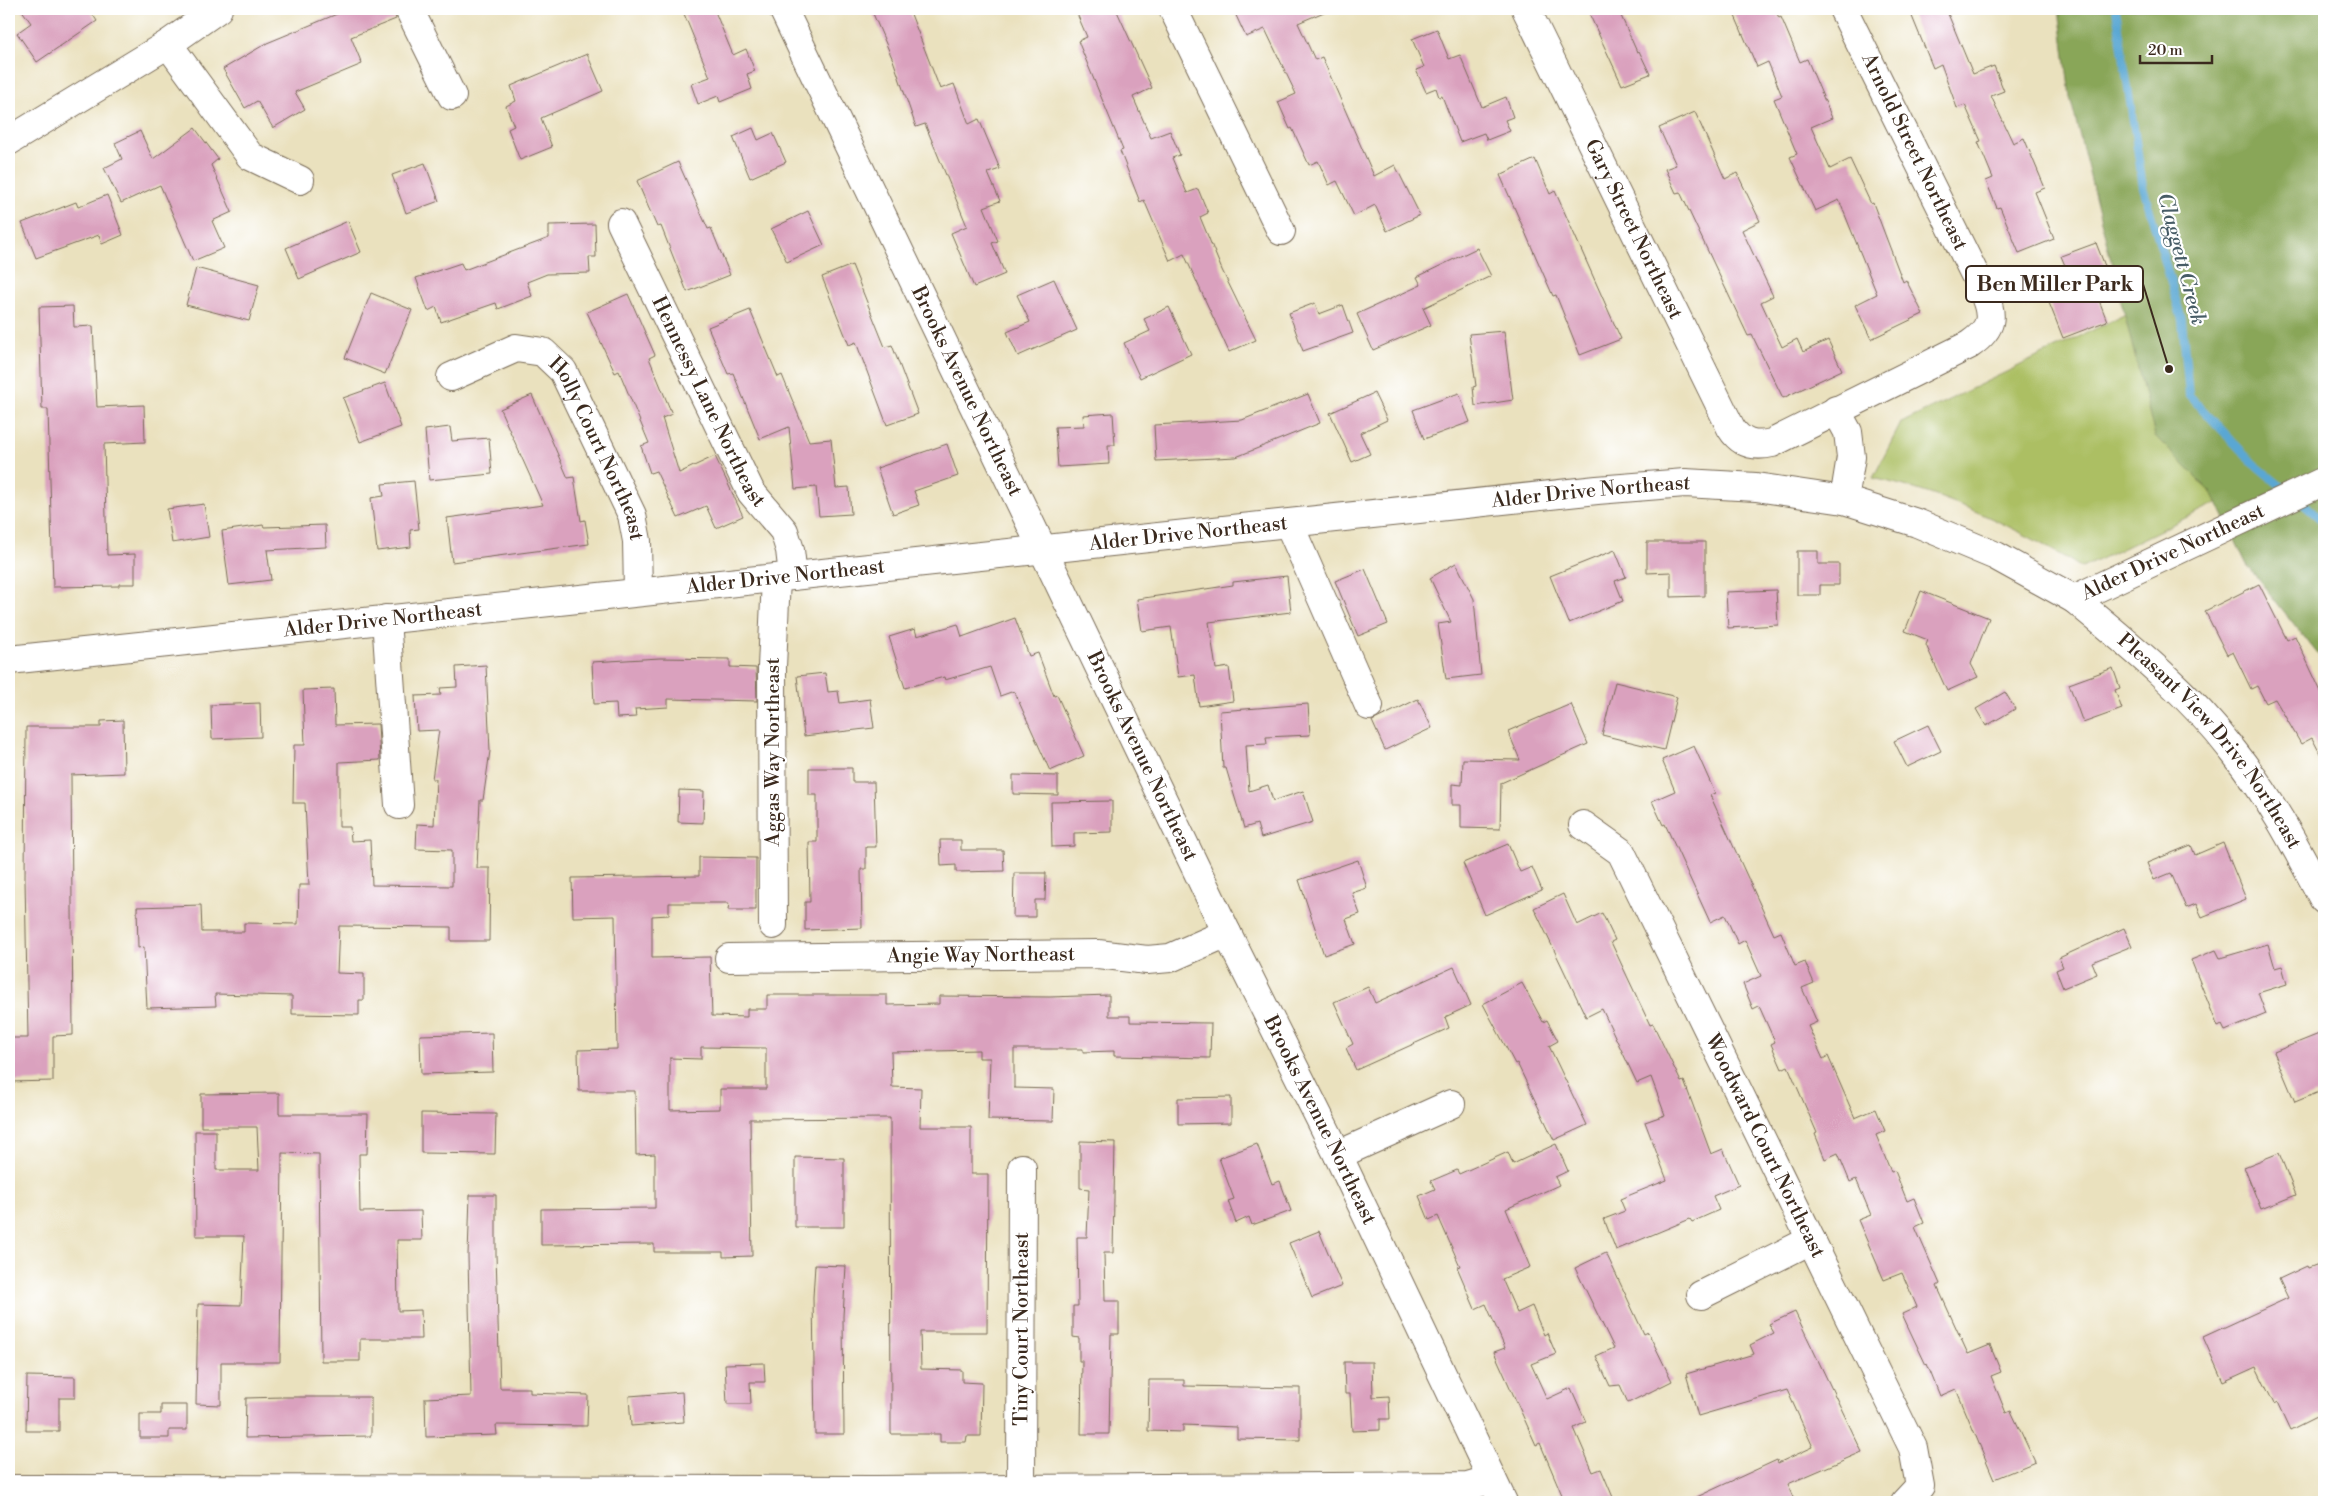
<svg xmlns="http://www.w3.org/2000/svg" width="2333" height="1511" viewBox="0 0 2333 1511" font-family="'Libre Bodoni',serif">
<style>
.green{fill:#acbf63;stroke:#747440}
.forest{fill:#89a659;stroke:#62683c}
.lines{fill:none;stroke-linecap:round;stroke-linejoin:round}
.stream{stroke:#5aa7d3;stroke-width:8}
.building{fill:#daa1be;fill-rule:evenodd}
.minor-casing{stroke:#786a56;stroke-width:30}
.minor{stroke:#fff;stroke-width:28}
.labels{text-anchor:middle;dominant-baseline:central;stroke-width:4.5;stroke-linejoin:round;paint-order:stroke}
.street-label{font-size:20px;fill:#3b2a1e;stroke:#fff}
.water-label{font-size:21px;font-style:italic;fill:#475c66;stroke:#fff}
.leader{fill:none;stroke:#3b2a1e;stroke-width:2}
.callout-dot{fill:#3b2a1e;stroke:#fff;stroke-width:2}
.callout{fill:#fff;stroke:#3b2a1e;stroke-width:2}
.callout-label{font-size:21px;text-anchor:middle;font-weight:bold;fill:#3b2a1e}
</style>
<rect width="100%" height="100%" fill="#fff"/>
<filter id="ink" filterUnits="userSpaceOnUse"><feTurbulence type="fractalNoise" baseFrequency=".02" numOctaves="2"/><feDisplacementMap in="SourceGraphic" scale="10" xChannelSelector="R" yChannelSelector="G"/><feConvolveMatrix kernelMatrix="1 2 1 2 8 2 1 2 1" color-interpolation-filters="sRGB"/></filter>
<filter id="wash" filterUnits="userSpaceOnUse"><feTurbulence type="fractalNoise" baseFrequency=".0096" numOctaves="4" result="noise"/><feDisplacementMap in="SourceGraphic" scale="20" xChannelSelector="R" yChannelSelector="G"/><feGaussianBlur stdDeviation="1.12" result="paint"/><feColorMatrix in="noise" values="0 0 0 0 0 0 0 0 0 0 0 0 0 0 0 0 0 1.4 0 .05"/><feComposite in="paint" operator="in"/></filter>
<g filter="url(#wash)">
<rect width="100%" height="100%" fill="#eae1be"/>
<path class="green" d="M2324,218v233l-242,117c-65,-41 -133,-73 -209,-90l28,-55z"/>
<polygon class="forest" points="2059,9 2324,9 2324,662 2247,565 2213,494 2155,436 2070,97"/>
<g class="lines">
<g class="stream">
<polyline points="2116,9 2143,187 2182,320 2189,395 2253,463 2288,492"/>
<polyline points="2297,499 2324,522"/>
</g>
</g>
<g id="blocks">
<g class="building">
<polygon points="21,9 89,9 97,21 37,62 17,33 31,23"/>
<polygon points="349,9 394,9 396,19 351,37 362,64 295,92 305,109 273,128 257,101 245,108 223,69 267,43"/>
<polygon points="682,9 714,9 733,55 746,49 755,71 747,74 752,89 720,102 718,96 698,104 691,84 710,77"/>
<polygon points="871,9 909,9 940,89 954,84 969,124 979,119 1000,169 988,173 1000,201 984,207 998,241 992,243 1005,274 974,287 951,233 967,226 925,124 916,127 893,60"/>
<polygon points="1075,9 1116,9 1152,88 1133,97 1151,138 1170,131 1180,155 1172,158 1187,193 1198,189 1208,213 1200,217 1222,270 1256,340 1229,352 1184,254 1170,261 1144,200 1140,202 1120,151 1123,150 1078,41 1087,37"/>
<polygon points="1233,9 1331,9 1298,23 1315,60 1322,57 1374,176 1395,165 1420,215 1387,231 1375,205 1354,216 1337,181 1329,185 1318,161 1309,165 1292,128 1290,129 1278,102 1296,94 1265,29 1246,37"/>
<polygon points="1587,9 1618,9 1637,52 1639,51 1650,74 1622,85"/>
<polygon points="1732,9 1775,9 1779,18 1781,17 1800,62 1807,59 1832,118 1811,127 1830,169 1850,159 1871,204 1873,203 1903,282 1906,280 1923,314 1871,339 1855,305 1877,294 1839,200 1815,211 1790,157 1797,154 1774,99 1782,96 1768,62 1757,67"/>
<polygon points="1909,9 1946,9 1973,74 1994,66 2004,91 1991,96 2013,143 2024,138 2045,188 2035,192 2054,239 2019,253 2000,207 1997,208 1986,181 1993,178 1978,142 1981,141 1965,105 1957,108 1941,64 1933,68"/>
<polygon points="1437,29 1449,59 1460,55 1482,107 1506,97 1513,117 1505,120 1510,131 1487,140 1484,133 1460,142 1442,96 1439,97 1436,88 1426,92 1416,70 1424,67 1412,39"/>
<polygon points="587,54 603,91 541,118 552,147 520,160 508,129 514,126 506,106 516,101 511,86"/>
<polygon points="1695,112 1725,179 1737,173 1760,221 1742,230 1773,296 1761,302 1782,347 1797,339 1803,352 1828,340 1842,370 1783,398 1752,335 1748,336 1680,192 1676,193 1665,169 1676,165 1659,128"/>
<polygon points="195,128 218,159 211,165 232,212 212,221 224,248 193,261 160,185 121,203 104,168 122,159 115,143 140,131 153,159"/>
<polygon points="753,128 758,140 773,133 786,162 750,178 733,137"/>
<polygon points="1535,159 1550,194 1555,191 1621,339 1580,355 1556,295 1553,296 1500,175"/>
<polygon points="678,162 708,229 711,228 730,275 687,292 661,226 657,227 637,181"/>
<polygon points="425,163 439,201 406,213 392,175"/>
<polygon points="107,195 123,235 102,244 99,235 36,258 22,223 76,202 78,207"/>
<polygon points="808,211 824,245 787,262 771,229"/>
<polygon points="348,221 361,252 299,279 286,248"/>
<polygon points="595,224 596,257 589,257 590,273 547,274 527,282 532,296 498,309 496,303 441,322 436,307 428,311 416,278 461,263 464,270 549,238 549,225"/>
<polygon points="2096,243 2105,266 2096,270 2101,284 2094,287 2107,321 2063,338 2044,290 2071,280 2061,256"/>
<polygon points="1477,248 1491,276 1423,308 1431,325 1373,350 1357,314 1421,285 1417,277"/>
<polygon points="852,265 885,347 892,345 918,414 887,425 856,342 849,345 822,277"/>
<polygon points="196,268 259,285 249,321 186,305"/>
<polygon points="1054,279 1077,330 1018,356 1007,332 1030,322 1017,295"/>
<polygon points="371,293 412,310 385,374 345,358"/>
<polygon points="628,294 655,355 649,358 672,414 662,418 679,473 715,456 743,516 716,528 706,506 678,518 656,471 650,473 641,446 649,443 619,371 615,373 587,312"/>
<polygon points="1315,303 1319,314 1343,305 1353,333 1303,351 1289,313"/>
<polygon points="73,306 74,327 93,326 97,407 144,405 145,442 104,444 107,555 135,554 135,584 119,584 119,586 53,587 48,409 42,409 39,307"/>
<polygon points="1169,307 1191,354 1140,378 1124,343 1150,331 1144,319"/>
<polygon points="750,310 778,377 782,375 809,441 831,439 836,488 849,487 851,514 819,516 816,487 795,489 789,427 760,439 733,373 728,374 708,327"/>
<polygon points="1504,331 1513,400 1475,406 1473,387 1476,386 1469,334"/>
<polygon points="385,383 401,427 360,442 343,398"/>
<polygon points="1374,393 1387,420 1360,433 1370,454 1352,462 1330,413"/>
<polygon points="1459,393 1470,422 1424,439 1413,410"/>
<polygon points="1308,394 1320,423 1236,457 1156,461 1154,425 1242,420"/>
<polygon points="532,395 568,478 574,477 581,521 585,520 589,544 452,562 447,518 543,505 500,409"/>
<polygon points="1113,413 1115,445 1108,445 1109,464 1058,467 1055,427 1084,426 1083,415"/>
<polygon points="450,427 452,441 489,438 492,474 429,480 425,430"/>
<polygon points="947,444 958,476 914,491 919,505 893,514 877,468"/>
<polygon points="414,481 419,529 410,530 411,547 377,551 371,498 384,496 382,484"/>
<polygon points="204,504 209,537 172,543 167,509"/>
<polygon points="263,525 264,527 325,525 326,547 267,550 271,580 229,585 222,531"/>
<polygon points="1647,542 1705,542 1705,596 1671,597 1671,572 1647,573"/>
<polygon points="1615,550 1626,577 1615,581 1623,601 1569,623 1550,576"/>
<polygon points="1797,551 1818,551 1818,564 1839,564 1839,585 1820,585 1820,595 1797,595"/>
<polygon points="1456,563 1474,599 1481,675 1446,679 1438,624 1451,622 1430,578"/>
<polygon points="1365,569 1388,624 1358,636 1335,581"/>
<polygon points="1287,576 1291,612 1209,622 1216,669 1229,667 1233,701 1199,706 1195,675 1178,677 1171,627 1142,631 1137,599 1233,585 1233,582"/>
<polygon points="2259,584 2287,640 2295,636 2324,698 2324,761 2312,738 2301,744 2275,699 2266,703 2257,686 2251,689 2233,652 2227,655 2205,611"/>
<polygon points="1776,590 1778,625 1728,628 1726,592"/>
<polygon points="1921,591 1989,618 1971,664 1978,677 1947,691 1926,645 1928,640 1905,631"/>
<polygon points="1015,618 1029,656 1038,653 1054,696 1057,695 1084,756 1050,771 1014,691 1000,696 990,667 945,680 944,677 905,688 889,637 915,629 917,636 958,624 962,637"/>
<polygon points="660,658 730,659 730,667 756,668 757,701 668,699 668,707 635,709 636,717 617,718 616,703 594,704 592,662"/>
<polygon points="486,665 490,751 483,800 480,800 477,868 490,868 489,941 451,941 451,927 339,926 337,973 364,974 364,1000 359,1000 359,1015 292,1014 292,996 215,994 216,1006 147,1008 144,947 138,948 137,907 201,905 202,932 244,932 244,923 298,924 299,885 309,885 305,803 293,803 294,745 305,745 303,690 334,689 335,725 378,724 380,760 339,762 339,827 350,827 351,841 370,840 372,885 452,886 452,850 416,849 417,824 434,825 436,779 432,779 439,730 417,731 415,696 441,695 440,688 457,687 456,667"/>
<polygon points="2113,668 2120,688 2115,690 2122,709 2083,723 2069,684"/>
<polygon points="825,673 828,692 838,691 840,703 870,699 874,728 804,736 797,676"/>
<polygon points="1615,682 1677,697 1664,750 1602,735"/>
<polygon points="2005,692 2015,709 1986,726 1976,709"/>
<polygon points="1418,699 1432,728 1385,750 1372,721"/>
<polygon points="260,703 261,737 212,739 211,705"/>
<polygon points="1308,704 1310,735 1266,737 1267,744 1246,745 1249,791 1268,785 1273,801 1303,791 1313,822 1261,838 1257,824 1244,828 1226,768 1223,768 1220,711"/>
<polygon points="1571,704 1588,744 1501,783 1500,829 1461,828 1461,805 1452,805 1452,784 1462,785 1463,759 1520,760 1508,731"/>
<polygon points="123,720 124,773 71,775 73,1035 53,1036 53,1081 9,1082 9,1038 28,1038 25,880 26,727 101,727 101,721"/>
<polygon points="1928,725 1941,751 1907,767 1894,741"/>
<polygon points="1694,746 1715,793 1710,795 1774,935 1781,932 1795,966 1805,962 1814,983 1802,988 1817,1022 1808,1026 1823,1059 1828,1056 1855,1118 1876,1109 1885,1131 1876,1135 1891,1172 1895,1171 1907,1201 1914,1198 1924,1223 1915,1227 1940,1284 1937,1286 1968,1354 1990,1345 2001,1372 1991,1376 2006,1413 2011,1411 2035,1462 1994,1479 1956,1389 1940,1396 1927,1364 1926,1365 1902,1314 1917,1307 1902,1273 1884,1280 1858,1220 1871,1215 1856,1179 1850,1182 1838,1153 1825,1159 1815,1134 1817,1133 1788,1066 1782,1069 1771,1044 1775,1042 1759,1006 1753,1009 1743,984 1761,976 1745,940 1738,944 1725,915 1710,922 1665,824 1663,825 1652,801 1675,791 1662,760"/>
<polygon points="809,768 852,768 852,782 874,782 876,847 866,847 866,869 861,869 862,928 805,930 805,902 810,902 809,842 817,842 817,795 809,795"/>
<polygon points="1013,775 1058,776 1058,795 1013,794"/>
<polygon points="679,790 704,791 703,823 678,822"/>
<polygon points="1112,801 1112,832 1074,833 1074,846 1052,847 1051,802"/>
<polygon points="940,840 961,840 961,850 1003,850 1004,871 956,872 956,865 941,866"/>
<polygon points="2223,843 2246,899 2202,917 2196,904 2186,908 2171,873 2154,880 2147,863 2191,845 2195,855"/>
<polygon points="1508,844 1520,872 1532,867 1542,890 1485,915 1463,863"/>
<path d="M699,857l57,1v52h-28l1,-7h-60v12l-17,1v42l58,-1 2,59 35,1v-8h20v-14h120v10l52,-1v-8l111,1 59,-2v21h21v6l81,1 -1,35 -96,-2v-5l-31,1v-3h-69v39l40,1 -1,32 -65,-1 2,-62h-11v-8l-88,2 1,35 29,1 -1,39h51v47h17l-1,158h-67l1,37 41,1v12l20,1 -1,53h-14l-1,6h-26v-8h-49l-1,-316 -140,1 2,137 -29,1v-5h-69v-8l-113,1v-36l114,-1v-54l-19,1 -1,-64h-56l-1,-41 39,-1 -2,-133 -42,1 -1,-39 127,-2zM701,1047l65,1v41h-46v20l-50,1v-52l31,1z"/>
<polygon points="1358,860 1367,888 1352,893 1360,914 1346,919 1355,944 1324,955 1299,880"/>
<polygon points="1014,873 1046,873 1045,900 1035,900 1035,917 1013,917"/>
<polygon points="1563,894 1577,925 1602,913 1615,940 1611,942 1650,1025 1653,1024 1681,1082 1684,1081 1711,1154 1723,1149 1739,1185 1713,1196 1719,1210 1692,1222 1690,1219 1616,1250 1604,1219 1625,1211 1620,1199 1667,1180 1645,1122 1665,1115 1651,1077 1637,1083 1602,1009 1586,1017 1534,908"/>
<polygon points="2124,928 2132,946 2092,962 2097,974 2063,988 2056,970 2063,967 2059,958"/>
<polygon points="2268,944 2275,968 2282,966 2287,984 2258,993 2266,1014 2225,1031 2222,1025 2218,1027 2191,960 2216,950 2220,958"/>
<polygon points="1454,967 1471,1005 1445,1017 1449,1028 1356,1070 1346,1048 1353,1044 1334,1002 1368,987 1375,1003"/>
<polygon points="1522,983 1543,1022 1547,1020 1558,1041 1549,1046 1587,1125 1554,1140 1517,1063 1515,1064 1483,1004"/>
<polygon points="492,1033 493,1072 421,1074 420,1035"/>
<polygon points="2319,1034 2324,1046 2324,1090 2295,1102 2274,1052"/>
<polygon points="279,1093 279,1114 368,1114 367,1154 359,1154 360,1212 421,1211 422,1240 397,1240 398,1311 421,1310 422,1339 360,1339 360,1361 321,1361 319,1154 282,1153 280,1362 221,1362 221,1405 196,1404 198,1304 241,1305 244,1236 196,1236 195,1131 216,1131 216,1170 259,1170 257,1127 201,1127 201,1094"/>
<polygon points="1231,1097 1231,1123 1178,1124 1178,1098"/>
<polygon points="421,1113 496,1114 495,1154 421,1153"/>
<polygon points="1080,1141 1115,1142 1113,1253 1104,1253 1105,1301 1119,1301 1119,1334 1111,1334 1109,1434 1081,1434 1082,1361 1079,1361 1079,1338 1073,1337 1073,1306 1078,1306 1077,1237 1087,1237 1089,1189 1080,1188"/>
<polygon points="1257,1144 1272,1184 1280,1181 1291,1211 1252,1225 1249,1217 1236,1223 1228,1201 1234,1199 1219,1158"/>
<polygon points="1556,1144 1568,1171 1555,1177 1559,1185 1506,1209 1530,1267 1502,1279 1517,1313 1532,1306 1544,1335 1547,1333 1556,1354 1531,1364 1547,1399 1571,1388 1586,1422 1574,1428 1593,1472 1601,1469 1615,1502 1565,1502 1540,1443 1536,1445 1494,1352 1505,1348 1486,1304 1475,1309 1457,1267 1460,1266 1438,1216 1429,1220 1419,1196 1435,1189 1431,1181 1457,1170 1459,1174 1508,1152 1513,1164"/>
<polygon points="2279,1153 2296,1195 2261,1209 2244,1167"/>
<polygon points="795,1157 844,1158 844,1227 795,1227"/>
<polygon points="470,1195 496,1195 496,1254 500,1388 530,1388 530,1393 588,1395 587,1426 496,1425 497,1435 426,1437 425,1398 471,1396 468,1255"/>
<polygon points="1319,1231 1342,1286 1312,1298 1289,1243"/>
<polygon points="1606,1253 1644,1334 1648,1332 1672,1381 1628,1403 1620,1385 1610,1386 1596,1356 1614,1348 1575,1268"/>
<polygon points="2324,1262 2324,1413 2290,1430 2277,1402 2274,1404 2256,1367 2223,1382 2203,1337 2288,1298 2279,1279 2307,1266 2308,1268"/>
<polygon points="815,1265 846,1266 843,1316 844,1434 815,1434 813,1297"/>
<polygon points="1795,1312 1862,1452 1788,1484 1796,1502 1686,1502 1777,1460 1778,1463 1813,1447 1787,1390 1698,1416 1686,1374 1754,1354 1750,1345 1774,1333 1769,1324"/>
<polygon points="1344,1362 1372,1362 1373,1397 1389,1396 1390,1419 1380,1419 1380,1430 1352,1431 1350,1394 1345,1394"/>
<polygon points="764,1363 765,1382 750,1382 751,1404 727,1404 725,1364"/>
<polygon points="27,1376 75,1377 75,1398 59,1398 59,1431 26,1431"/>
<polygon points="1149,1380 1184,1380 1184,1386 1300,1388 1300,1440 1237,1439 1237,1427 1183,1425 1183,1432 1148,1431"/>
<polygon points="682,1392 684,1422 631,1426 629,1396"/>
<polygon points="282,1397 371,1397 371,1436 245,1438 246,1398"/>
<polygon points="161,1405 187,1405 187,1430 169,1430 169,1438 140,1438 140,1414 161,1414"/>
</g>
</g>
</g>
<g filter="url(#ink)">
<use href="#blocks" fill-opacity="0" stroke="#786a56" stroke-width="1"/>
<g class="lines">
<g class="minor-casing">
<g id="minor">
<polyline points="409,9 452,96"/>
<path id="s1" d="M783,9l444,924 111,222 165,347"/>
<polyline points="1173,9 1281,231"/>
<path id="s2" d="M1526,9l205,419c10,16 24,19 41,15l197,-98c25,-17 25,-29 13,-56l-139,-280"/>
<polyline points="168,44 250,156 300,180"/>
<polyline points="9,141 168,44 218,9"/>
<path id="s3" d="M621,223l130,269 33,39 6,19 3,26"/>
<path id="s4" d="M451,377l65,-29 27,4 20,19 69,144 5,26 1,51"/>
<polyline points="1836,410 1848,432 1851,457 1844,500"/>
<polyline points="1289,524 1369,706"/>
<path id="s5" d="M2074,599c57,47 114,93 159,152 37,46 64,98 91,149"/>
<polyline points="386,619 399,805"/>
<path id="s6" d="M9,660l1588,-170 88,-7 71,4 88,13 73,23 79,33 78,43 250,-118"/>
<path id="s7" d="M1583,825l38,27 292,596 7,38 -15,16"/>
<polyline points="773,925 772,667 776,578"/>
<path id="s8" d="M729,958l369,-4 49,6 23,-2 57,-25"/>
<polyline points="1338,1155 1451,1104"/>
<polyline points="1701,1295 1811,1240"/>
<polyline points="9,1489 875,1490 1468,1486 1492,1479"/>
<path id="s9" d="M1021,1489l1,-321"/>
</g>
</g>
<use href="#minor" class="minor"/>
</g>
</g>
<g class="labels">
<g class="street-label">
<text transform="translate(1914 152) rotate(64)">Arnold Street Northeast</text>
<text stroke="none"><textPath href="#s2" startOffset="245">Gary Street Northeast</textPath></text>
<text stroke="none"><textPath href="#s1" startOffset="424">Brooks Avenue Northeast</textPath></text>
<text stroke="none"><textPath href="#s3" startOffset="199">Hennessy Lane Northeast</textPath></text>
<text stroke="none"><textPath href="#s4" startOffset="211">Holly Court Northeast</textPath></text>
<text stroke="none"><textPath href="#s6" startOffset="1591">Alder Drive Northeast</textPath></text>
<text stroke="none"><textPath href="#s6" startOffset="1186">Alder Drive Northeast</textPath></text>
<text stroke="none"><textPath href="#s6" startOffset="2206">Alder Drive Northeast</textPath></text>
<text stroke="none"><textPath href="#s6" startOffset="781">Alder Drive Northeast</textPath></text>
<text stroke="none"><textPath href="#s6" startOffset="376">Alder Drive Northeast</textPath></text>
<text stroke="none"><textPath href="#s5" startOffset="198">Pleasant View Drive Northeast</textPath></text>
<text transform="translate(773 752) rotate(-90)">Aggas Way Northeast</text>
<text stroke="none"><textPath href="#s1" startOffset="829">Brooks Avenue Northeast</textPath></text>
<text stroke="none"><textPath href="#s8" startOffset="252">Angie Way Northeast</textPath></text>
<text stroke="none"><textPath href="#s1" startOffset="1234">Brooks Avenue Northeast</textPath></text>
<text stroke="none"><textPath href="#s7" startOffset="374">Woodward Court Northeast</textPath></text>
<text stroke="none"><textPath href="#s9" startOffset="160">Tiny Court Northeast</textPath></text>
</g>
<g class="water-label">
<text transform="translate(2181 259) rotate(75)">Claggett Creek</text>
</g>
</g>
<path class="leader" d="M2169 369L2143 284"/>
<circle class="callout-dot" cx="2169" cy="369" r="5"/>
<rect class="callout" x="1966" y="266" width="177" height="36" rx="5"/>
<g class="callout-label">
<text x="2055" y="291">Ben Miller Park</text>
</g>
<rect width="2333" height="1511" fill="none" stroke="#fff" stroke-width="30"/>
<path d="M2140 55v8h72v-8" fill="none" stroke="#3b2a1e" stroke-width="2.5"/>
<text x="2148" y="55" font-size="15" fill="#3b2a1e" stroke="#ffffff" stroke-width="4" paint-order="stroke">20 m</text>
</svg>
